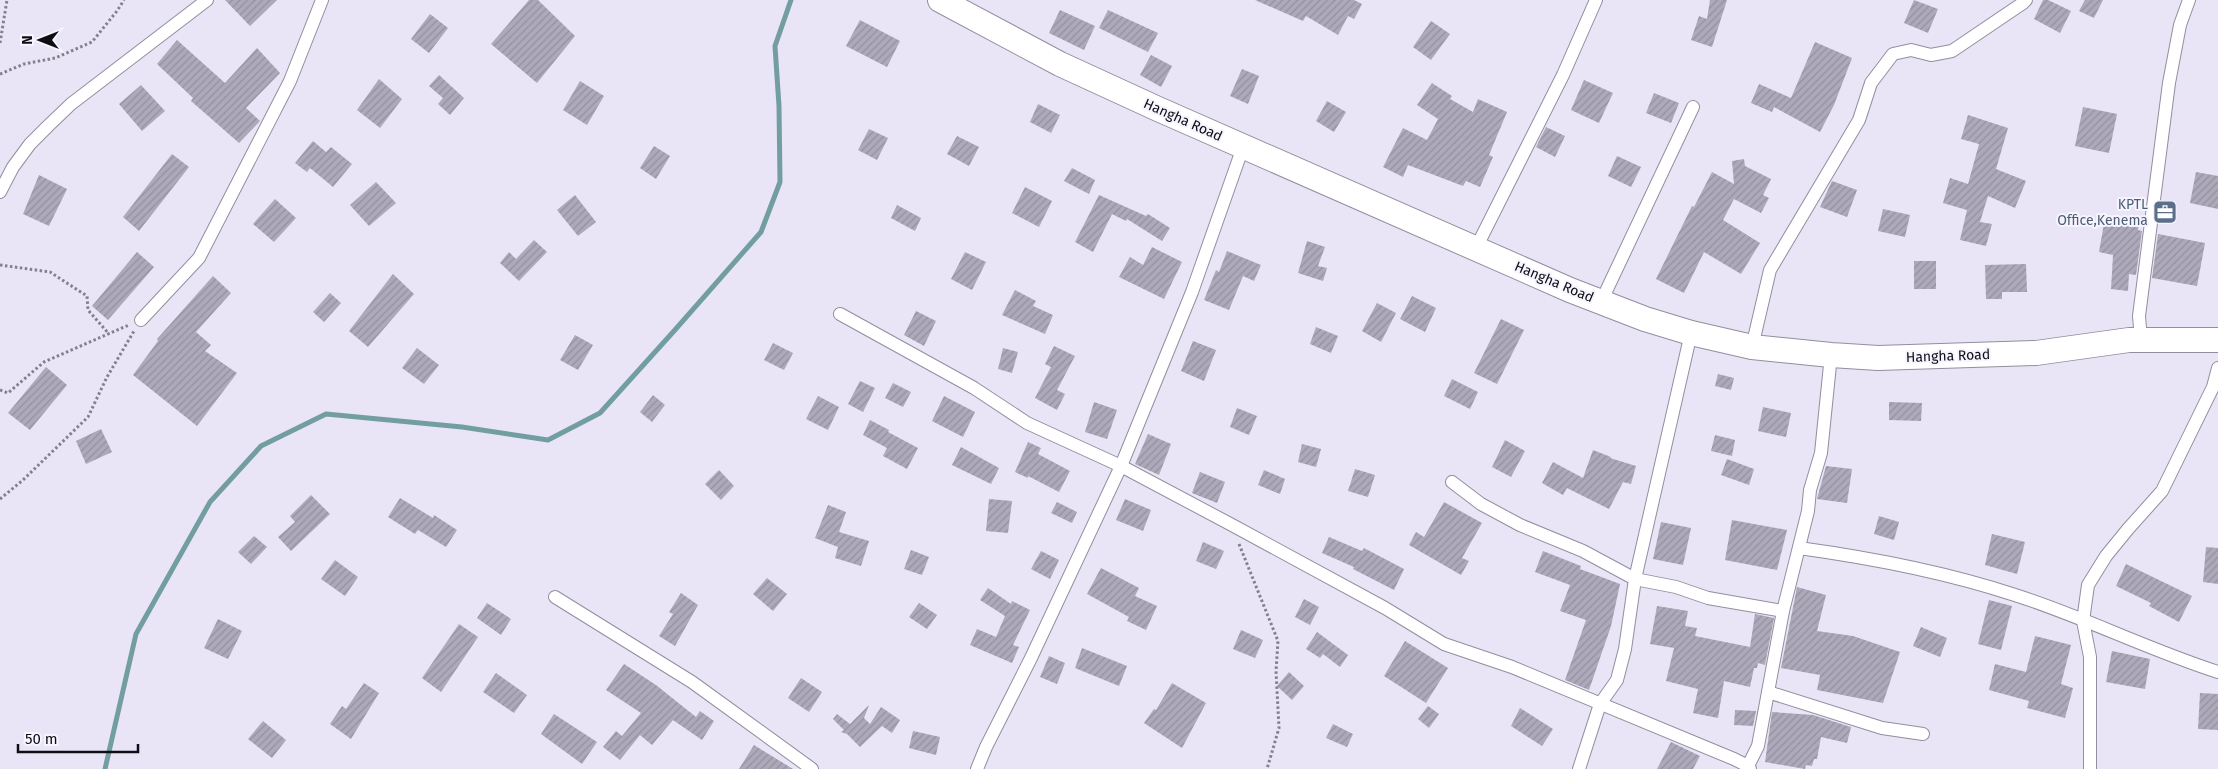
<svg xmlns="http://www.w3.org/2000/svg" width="2218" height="769" viewBox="0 0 2218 769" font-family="'Fira Sans',sans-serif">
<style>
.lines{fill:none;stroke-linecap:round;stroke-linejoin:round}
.stream{stroke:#739ea1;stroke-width:5}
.building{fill:url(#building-hatch)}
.street-casing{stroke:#928e9f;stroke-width:14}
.highway-casing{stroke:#928e9f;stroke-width:26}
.path{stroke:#83808d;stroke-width:3;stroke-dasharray:2.5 2.5;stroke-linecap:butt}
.street{stroke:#fff;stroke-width:12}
.highway{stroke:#fff;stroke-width:24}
.labels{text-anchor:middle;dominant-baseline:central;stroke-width:4;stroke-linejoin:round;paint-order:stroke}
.street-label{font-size:14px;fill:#0e0d13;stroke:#f6f4fe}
.service-label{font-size:14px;fill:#4e5e75;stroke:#f6f4fe;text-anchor:end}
</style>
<defs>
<pattern id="building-hatch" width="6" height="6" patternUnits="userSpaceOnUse" patternTransform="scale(1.25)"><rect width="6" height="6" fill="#aea9ba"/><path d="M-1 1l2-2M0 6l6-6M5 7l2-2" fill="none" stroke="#94909f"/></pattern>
</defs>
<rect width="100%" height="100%" fill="#e9e5f7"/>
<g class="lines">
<polyline class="stream" points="105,769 136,634 210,502 261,446 326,414 462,427 548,440 600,413 674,331 761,232 780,182 779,106 775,46 791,0"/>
</g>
<g class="building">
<polygon points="225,0 277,0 250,26"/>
<polygon points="529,0 538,0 575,36 537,83 491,44"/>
<polygon points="1255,0 1354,0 1362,4 1354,19 1348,16 1338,35 1306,16 1303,21"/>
<polygon points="1710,0 1727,0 1712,47 1691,40 1699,16 1707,19"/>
<polygon points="1914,0 1938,9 1928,33 1904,23"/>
<polygon points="2043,0 2048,0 2071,11 2060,33 2034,19"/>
<polygon points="2085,0 2103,0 2094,18 2079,11"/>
<polygon points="1060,10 1095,26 1084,50 1049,33"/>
<polygon points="1108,10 1158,33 1148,52 1099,28"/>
<polygon points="430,14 448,28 429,53 411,39"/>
<polygon points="860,20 900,41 887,67 846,46"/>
<polygon points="1431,21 1450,34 1431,60 1413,47"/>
<polygon points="177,40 225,83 257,48 280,73 246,108 260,121 239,143 191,101 193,98 157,64"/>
<polygon points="1815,42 1852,58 1834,105 1820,132 1774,107 1772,112 1751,103 1759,84 1791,98"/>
<polygon points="1151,55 1172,66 1161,87 1140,75"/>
<polygon points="1242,69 1259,76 1248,104 1230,96"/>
<polygon points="439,75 464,98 450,115 438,104 443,98 429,86"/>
<polygon points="379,79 402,99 380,128 357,110"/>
<polygon points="1584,80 1613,93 1599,123 1571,110"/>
<polygon points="580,81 604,96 587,125 563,110"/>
<polygon points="1432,83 1452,96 1450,99 1473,112 1478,99 1507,112 1489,155 1493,157 1480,187 1466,181 1463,186 1408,165 1403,177 1383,167 1403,128 1427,140 1438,119 1417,105"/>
<polygon points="141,85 165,111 142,131 119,104"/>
<polygon points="1654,93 1679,103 1671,123 1646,113"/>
<polygon points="1327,101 1346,112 1334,132 1316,121"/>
<polygon points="1038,104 1060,115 1051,133 1030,122"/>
<polygon points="2083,107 2117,114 2109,153 2075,146"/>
<polygon points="1968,115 2008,128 1996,169 2026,181 2015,208 1988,196 1980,222 1992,224 1986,246 1960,240 1967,210 1943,203 1950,178 1968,184 1979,144 1961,139"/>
<polygon points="1546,127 1565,136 1555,157 1536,147"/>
<polygon points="869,129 888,138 877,160 858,150"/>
<polygon points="957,136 979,147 969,166 947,154"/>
<polygon points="313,141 326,152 331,147 352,164 333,187 310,168 307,172 295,163"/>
<polygon points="654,146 670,156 656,179 640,168"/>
<polygon points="172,154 189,167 139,231 123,217"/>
<polygon points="1617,156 1641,167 1631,187 1608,176"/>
<polygon points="1744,159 1745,166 1771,179 1763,195 1769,198 1761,213 1734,199 1723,220 1760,243 1741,274 1704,252 1684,293 1656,279 1692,206 1694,207 1712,172 1734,184 1732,161"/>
<polygon points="1072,168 1095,180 1089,194 1064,181"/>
<polygon points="2196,172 2218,176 2218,209 2190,203"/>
<polygon points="39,175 67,189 49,226 23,214"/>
<polygon points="1832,181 1857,190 1847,217 1820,207"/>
<polygon points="376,182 396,203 369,226 350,205"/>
<polygon points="1025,187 1052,201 1039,227 1012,213"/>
<polygon points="575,195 596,222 578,236 557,210"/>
<polygon points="1099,195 1146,216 1148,214 1170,228 1162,241 1127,219 1126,221 1112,214 1093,252 1075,242"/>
<polygon points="275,199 296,218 274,242 253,224"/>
<polygon points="897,205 921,218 915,231 891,218"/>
<polygon points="1883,209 1910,215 1905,237 1878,231"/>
<polygon points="2105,218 2139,223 2138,230 2142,231 2136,275 2129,274 2128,291 2111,289 2113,255 2099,252"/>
<polygon points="2158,234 2205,243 2197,286 2152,278"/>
<polygon points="534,240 547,252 519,281 500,263 509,252 516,259"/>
<polygon points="1307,241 1325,247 1318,266 1327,268 1323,281 1298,273"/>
<polygon points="1152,247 1182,262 1164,299 1119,277 1130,257 1143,265"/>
<polygon points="1227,251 1261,265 1254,281 1243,276 1229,310 1204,300 1216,270 1219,272"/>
<polygon points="137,252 154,267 108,320 92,306"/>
<polygon points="965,252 986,262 972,290 951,279"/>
<rect x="1914" y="261" width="22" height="28"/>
<polygon points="2026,264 2027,292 2002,292 2002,299 1986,299 1985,265"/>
<polygon points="393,274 414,294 368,347 349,331"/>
<polygon points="213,276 231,293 196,332 211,345 205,351 237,373 197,426 133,375 158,341 157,339"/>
<polygon points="1015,290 1036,301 1033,306 1053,315 1045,334 1002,315"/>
<polygon points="330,293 341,303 324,322 313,312"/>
<polygon points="1412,296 1436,308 1425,332 1400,319"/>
<polygon points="1377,303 1396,313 1381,342 1362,331"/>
<polygon points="916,311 936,321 924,346 904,335"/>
<polygon points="1501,319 1524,330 1497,384 1474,373"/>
<polygon points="1316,327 1338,336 1331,353 1310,344"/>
<polygon points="575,335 593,345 578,370 560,360"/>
<polygon points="1193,341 1216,350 1204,381 1181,371"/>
<polygon points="773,343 793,353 784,370 764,360"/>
<polygon points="1054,346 1075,356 1057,390 1065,394 1057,410 1035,398 1051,367 1045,364"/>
<polygon points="417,348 439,365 424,384 402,368"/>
<polygon points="1003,348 1018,352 1012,373 998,369"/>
<polygon points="46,367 67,385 30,430 8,413"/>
<polygon points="1718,374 1734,378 1731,390 1715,386"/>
<polygon points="1452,379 1478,392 1470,409 1444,396"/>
<polygon points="860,381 875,388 863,412 848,404"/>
<polygon points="893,383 911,392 903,407 885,398"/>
<polygon points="653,395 665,405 652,422 640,412"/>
<polygon points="818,396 839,407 828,430 806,419"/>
<polygon points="944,396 975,412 963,437 932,421"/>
<polygon points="1094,402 1117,410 1107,439 1085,432"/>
<polygon points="1889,402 1922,403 1921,421 1889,420"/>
<polygon points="1763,407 1791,413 1786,437 1758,431"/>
<polygon points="1237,408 1257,416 1249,435 1230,427"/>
<polygon points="870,420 889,430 888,432 918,448 907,469 883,456 887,448 863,435"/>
<polygon points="101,429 112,452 86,464 76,441"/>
<polygon points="1148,434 1171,444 1159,475 1135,464"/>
<polygon points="1715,435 1735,440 1732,456 1711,451"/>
<polygon points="1505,440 1525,451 1511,477 1492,467"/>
<polygon points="1028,442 1041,448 1038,454 1070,471 1059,492 1028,476 1028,478 1015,472"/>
<polygon points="1302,444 1321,449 1316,467 1298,462"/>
<polygon points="961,447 999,468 991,484 952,465"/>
<polygon points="1593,450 1611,457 1610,458 1636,466 1631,484 1623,482 1609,509 1567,488 1563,495 1542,483 1553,462 1583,478"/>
<polygon points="1727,459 1754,469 1749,485 1721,475"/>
<polygon points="1826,466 1852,469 1847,503 1817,499"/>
<polygon points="1355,469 1375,475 1368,497 1348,491"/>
<polygon points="719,470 734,486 721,500 705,484"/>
<polygon points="1264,470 1285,479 1280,494 1258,485"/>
<polygon points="1200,472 1225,482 1217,503 1192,493"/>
<polygon points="311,495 330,514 291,551 278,537 295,522 290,516"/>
<polygon points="400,498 433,518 434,515 457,530 446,547 418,530 415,534 388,517"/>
<polygon points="989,499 1012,501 1008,533 986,531"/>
<polygon points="1125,499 1151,510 1143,531 1116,520"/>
<polygon points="1057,502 1077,512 1072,523 1051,513"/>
<polygon points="1444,502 1482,523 1462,558 1469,561 1461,575 1409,545 1416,532 1424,537"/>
<polygon points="828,505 846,512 839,532 869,541 861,566 835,558 838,547 815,538"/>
<polygon points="1879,516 1899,522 1894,540 1874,534"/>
<polygon points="1732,520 1787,530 1777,570 1725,560"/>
<polygon points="1661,522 1691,528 1683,565 1653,559"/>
<polygon points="1992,534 2025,542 2017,574 1985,565"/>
<polygon points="254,536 267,547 251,564 238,552"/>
<polygon points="1329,537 1362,551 1364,548 1404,569 1394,590 1353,569 1354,567 1322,553"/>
<polygon points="1203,542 1224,551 1216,569 1196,561"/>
<polygon points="2206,547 2218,548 2218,584 2203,582"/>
<polygon points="911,550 929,557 922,575 904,569"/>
<polygon points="1041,551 1059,560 1050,579 1031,569"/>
<polygon points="1543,551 1581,566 1580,569 1620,584 1611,626 1589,690 1565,680 1586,620 1560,611 1570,585 1535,572"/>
<polygon points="335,560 358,577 345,596 321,579"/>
<polygon points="2126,564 2192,596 2179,622 2149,606 2151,603 2116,586"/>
<polygon points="1101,568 1139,588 1135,596 1157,606 1146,630 1127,621 1129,617 1087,594"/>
<polygon points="767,578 787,594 773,611 753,594"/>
<polygon points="1797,587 1826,595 1817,631 1853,636 1900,652 1883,703 1817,690 1820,675 1781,668"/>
<polygon points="988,588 1011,604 1012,601 1030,610 1013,645 1019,647 1012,663 970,645 977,629 996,637 1005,616 980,600"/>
<polygon points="681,593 698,605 675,646 659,636 673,614 669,612"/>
<polygon points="1304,599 1319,607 1310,625 1295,617"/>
<polygon points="1989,600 2012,606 2001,650 1978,644"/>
<polygon points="487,603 511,619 501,635 477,618"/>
<polygon points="919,603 937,615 927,629 909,617"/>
<polygon points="1657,606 1688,611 1685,626 1697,628 1695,636 1750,647 1755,614 1774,618 1765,665 1758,663 1757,668 1754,668 1750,687 1724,681 1718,718 1693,713 1698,689 1666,681 1674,648 1650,644"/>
<polygon points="218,619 242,631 228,659 204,648"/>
<polygon points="459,624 478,637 441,692 422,678"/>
<polygon points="1921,627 1947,638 1940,657 1913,646"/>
<polygon points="1241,630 1263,640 1255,658 1233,649"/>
<polygon points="1317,632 1348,655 1340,667 1323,654 1320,658 1306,649"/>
<polygon points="2035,636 2071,645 2061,684 2073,688 2065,718 2027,708 2029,701 1989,690 1995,664 2026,672"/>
<polygon points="1405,641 1448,668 1426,703 1384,676"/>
<polygon points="1082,648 1127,666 1119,686 1075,668"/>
<polygon points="2112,651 2150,659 2145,689 2106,682"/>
<polygon points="1049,656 1065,663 1057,684 1040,677"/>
<polygon points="624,664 656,685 696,717 700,711 714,721 702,740 673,720 652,745 640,735 620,760 603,747 616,731 622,736 641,713 606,690"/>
<polygon points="1289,672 1304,686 1292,700 1277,686"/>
<polygon points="496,673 527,695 514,713 483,692"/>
<polygon points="801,678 822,692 809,712 788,698"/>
<polygon points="364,683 379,693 351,739 330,724 342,706 346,709"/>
<polygon points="1172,683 1206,703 1182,748 1144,723 1154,709 1156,710"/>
<polygon points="2200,693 2218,694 2218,730 2198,729"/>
<polygon points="869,705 864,718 870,724 881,707 900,720 892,733 882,726 860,747 847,734 841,732 844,730 833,719 837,714 850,724"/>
<polygon points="1428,706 1439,714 1429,728 1418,719"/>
<polygon points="1520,708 1553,729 1542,746 1511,726"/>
<polygon points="1735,710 1756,711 1753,726 1734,725"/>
<polygon points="1772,712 1813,715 1851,727 1847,743 1821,737 1817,759 1814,759 1812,766 1806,765 1805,769 1765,762"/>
<polygon points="554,714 597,742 582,764 541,734"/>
<polygon points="263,721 286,740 272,758 248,739"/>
<polygon points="1333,724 1353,734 1347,747 1326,738"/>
<polygon points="913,731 940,737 936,755 909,748"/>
<polygon points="1671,742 1700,756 1693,769 1657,769"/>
<polygon points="754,745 793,769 739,769"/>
</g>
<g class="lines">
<g class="street-casing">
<g id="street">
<polyline points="0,192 13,167 30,144 48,126 71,104 207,0"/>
<polyline points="1476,248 1563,75 1596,0"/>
<polyline points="1601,302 1693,107"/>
<polyline points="840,314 974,388 1027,423 1121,466 1232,525 1385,608 1444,644 1512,667 1734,759 1748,766 1750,769"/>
<polyline points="141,320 199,258 290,81 322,0"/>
<polyline points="2141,340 2139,316 2169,83 2180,25 2189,0"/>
<polyline points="1752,347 1770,270 1859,120 1871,83 1893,54 1911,50 1931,55 1952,51 2023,3 2026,0"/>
<polyline points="1452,482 1481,504 1520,525 1583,551 1635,579 1676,587 1708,598 1783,611"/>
<path d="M1799,548c73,10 146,24 216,47 69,22 134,55 203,77"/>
<polyline points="555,597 692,682 812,769"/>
<polyline points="1768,692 1882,728 1923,734"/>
<polyline points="1748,766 1758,746 1783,611 1808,511 1810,490 1821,453 1831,355"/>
<polyline points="977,769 986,747 1031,658 1121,466 1192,292 1243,147"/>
<polyline points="1579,769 1600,704 1617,680 1625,649 1635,579 1691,333"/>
<polyline points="2090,769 2090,657 2083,621 2088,585 2106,556 2128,529 2162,491 2213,387 2218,368"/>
</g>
</g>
<g class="highway-casing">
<polyline id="highway" points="940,0 1060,64 1158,109 1570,290 1645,319 1691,333 1752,347 1831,355 1878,358 2036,353 2129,340 2218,340"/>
</g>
<g class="path">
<polyline points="0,43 7,0"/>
<polyline points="0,74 24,64 55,58 92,42 117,11 124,0"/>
<polyline points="0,265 50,272 87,296 88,310 109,334"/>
<polyline points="0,390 8,393 44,362 129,325"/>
<polyline points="0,499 23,480 88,417 107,377 134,331"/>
<polyline points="1239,544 1278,641 1276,671 1279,728 1267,769"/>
</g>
<use href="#street" class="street"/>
<use href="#highway" class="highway"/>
</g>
<defs>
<g id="office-square" transform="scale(1.25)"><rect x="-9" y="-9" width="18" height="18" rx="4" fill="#5c6f8a" stroke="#f6f4fe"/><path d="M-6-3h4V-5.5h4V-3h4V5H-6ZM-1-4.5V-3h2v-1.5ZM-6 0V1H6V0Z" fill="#fff"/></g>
</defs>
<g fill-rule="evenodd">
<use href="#office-square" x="2165" y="212"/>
</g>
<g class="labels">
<g class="street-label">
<text transform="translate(1183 120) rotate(24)">Hangha Road</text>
<text transform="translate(1554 282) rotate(23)">Hangha Road</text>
<text transform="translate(1948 356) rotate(-2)">Hangha Road</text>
</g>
<g class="service-label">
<text x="2148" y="204">KPTL<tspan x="2148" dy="16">Office,Kenema</tspan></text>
</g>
</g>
<g transform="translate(40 40) rotate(270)" stroke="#f6f4fe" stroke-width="4" paint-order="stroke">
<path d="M0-4L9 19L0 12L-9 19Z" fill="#0e0d13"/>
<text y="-8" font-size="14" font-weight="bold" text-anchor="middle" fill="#0e0d13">N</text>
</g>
<path d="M18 744v8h120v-8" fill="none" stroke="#0e0d13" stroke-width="2.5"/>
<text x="25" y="744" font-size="15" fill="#0e0d13" stroke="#f6f4fe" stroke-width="4" paint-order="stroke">50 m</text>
</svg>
